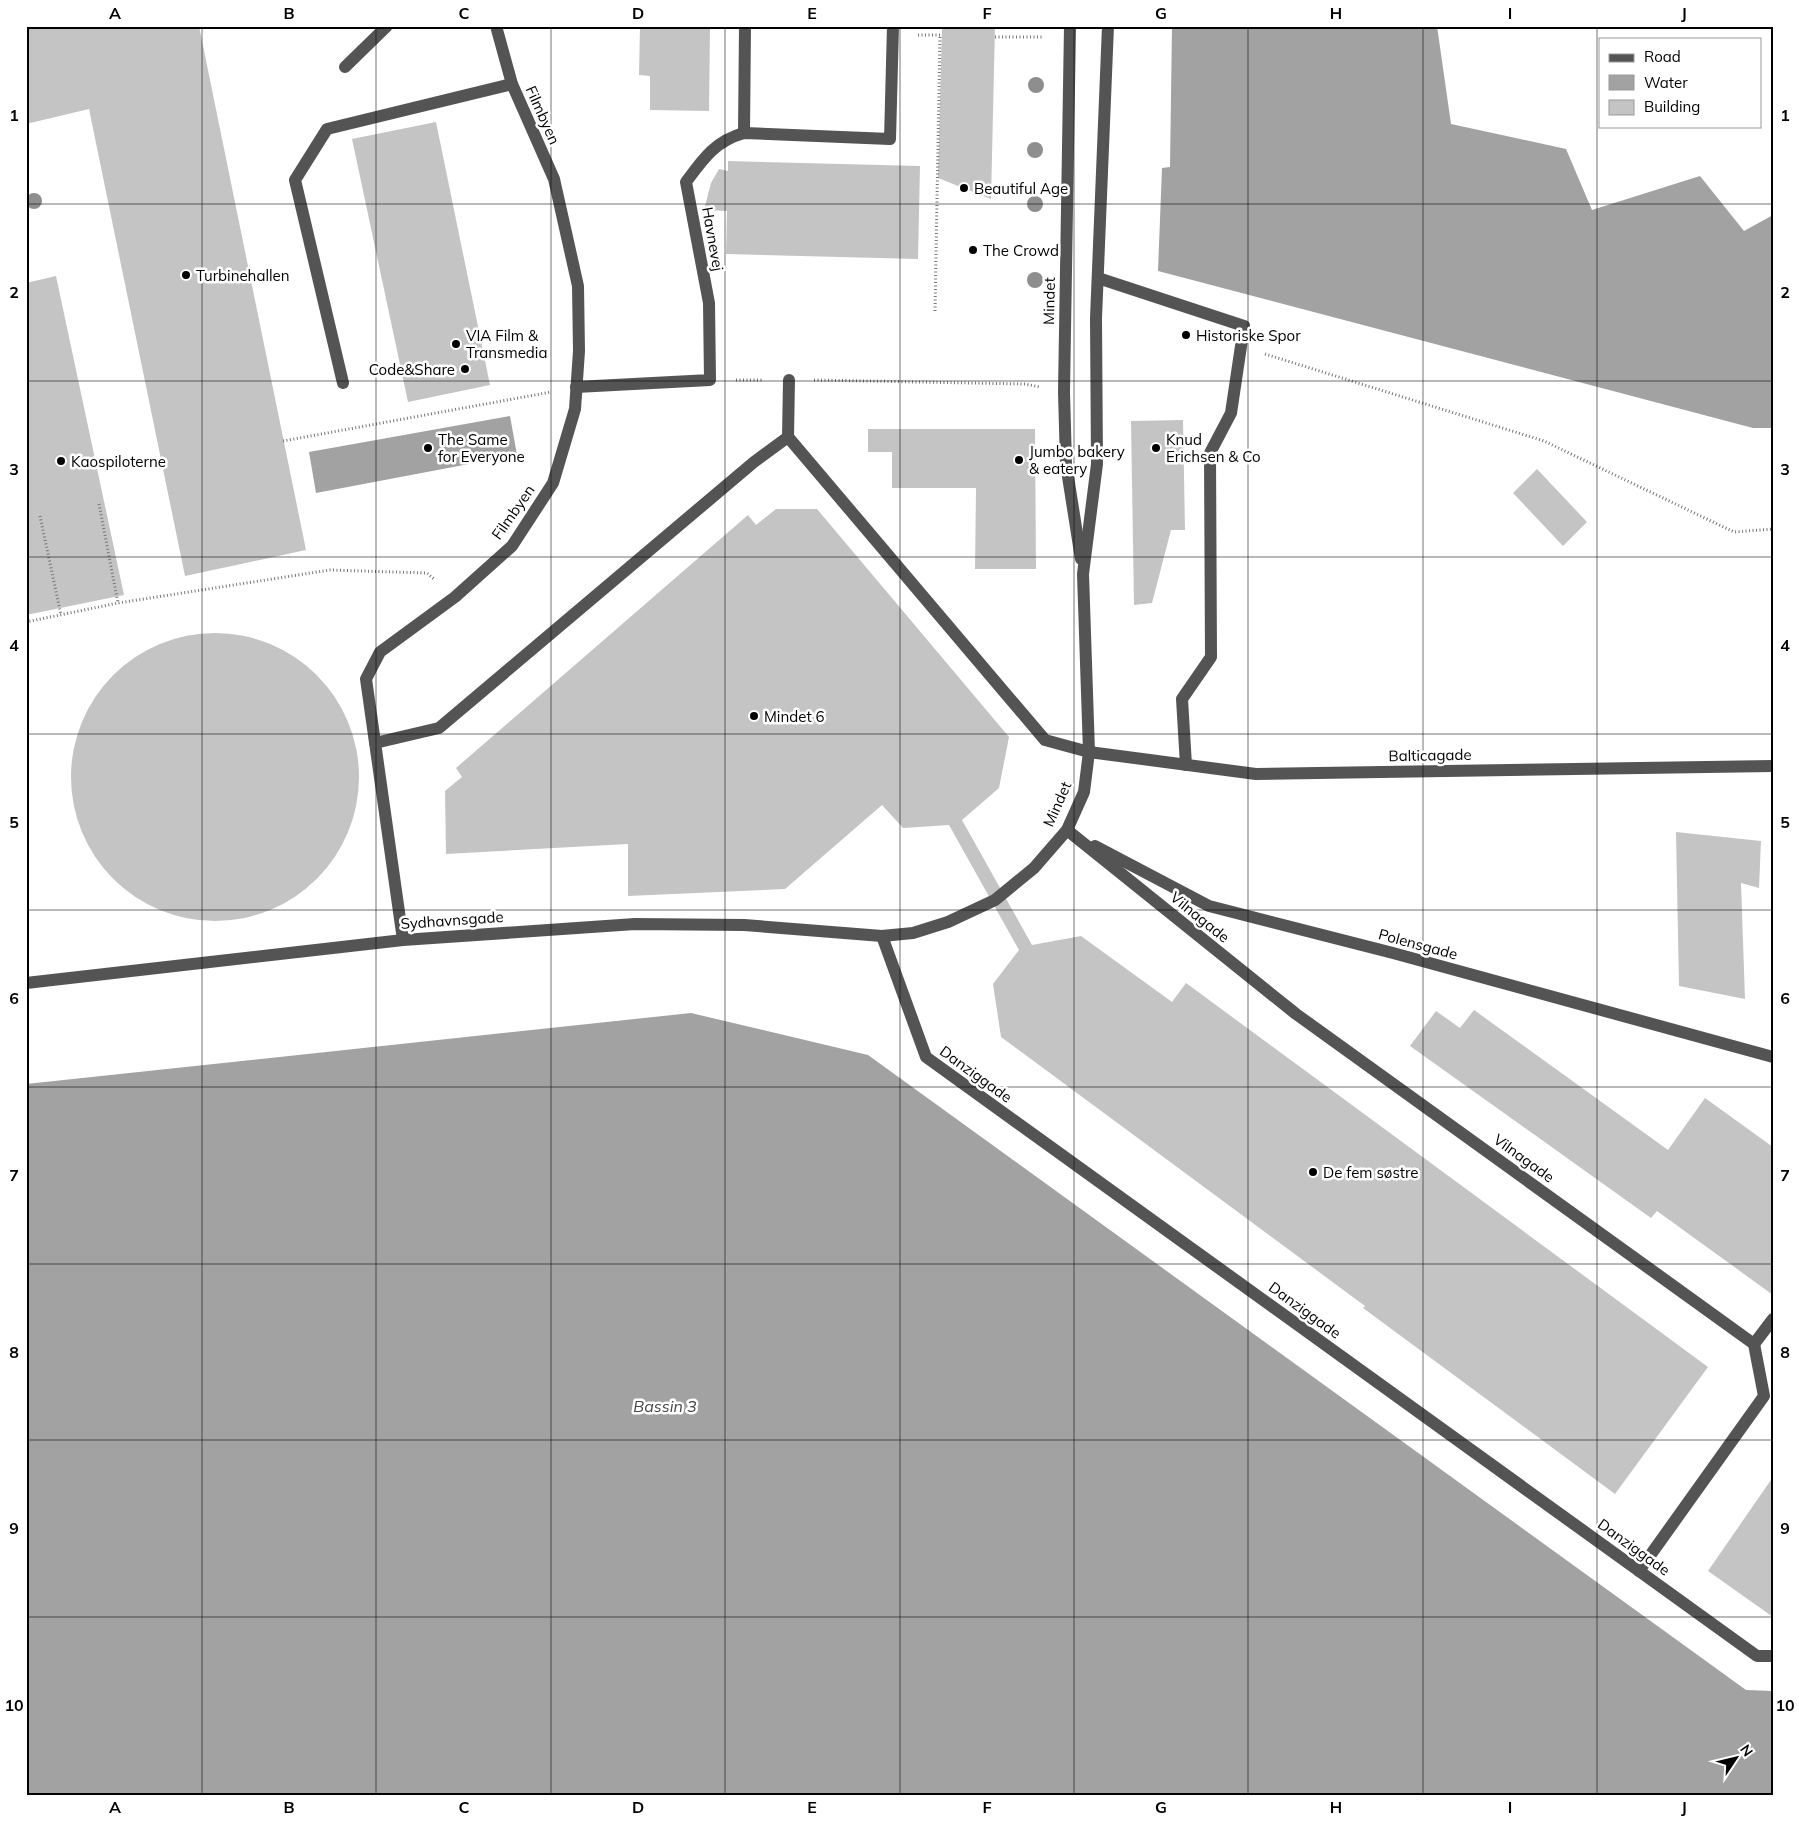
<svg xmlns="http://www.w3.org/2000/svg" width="1799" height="1821" viewBox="0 0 1799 1821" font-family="Mulish,sans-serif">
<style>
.water{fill:#a2a2a2}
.building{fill:#c4c4c4}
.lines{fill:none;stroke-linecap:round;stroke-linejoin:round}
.path{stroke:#767676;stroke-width:3;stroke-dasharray:1 2.5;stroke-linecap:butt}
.minor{stroke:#545454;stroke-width:12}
.tree{fill:#8e8e8e}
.grid{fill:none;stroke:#000;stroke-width:1;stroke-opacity:0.55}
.poi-dot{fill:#000;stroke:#fff;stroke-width:2}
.labels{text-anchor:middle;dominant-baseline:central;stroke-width:5;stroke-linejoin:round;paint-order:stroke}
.street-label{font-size:15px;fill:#000;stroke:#fff}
.poi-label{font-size:15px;fill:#000;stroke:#fff;text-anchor:start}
.water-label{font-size:16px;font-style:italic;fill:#434343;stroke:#fff}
.neatline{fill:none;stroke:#000;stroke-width:2}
.grid-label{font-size:16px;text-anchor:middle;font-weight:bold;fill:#000}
</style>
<rect width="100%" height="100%" fill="#fff"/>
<g class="water">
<polygon points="1172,26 1437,26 1451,124 1566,149 1592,210 1700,176 1744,231 1773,215 1773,428 1753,428 1158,271 1162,168 1170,167"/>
<polygon points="510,416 517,455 316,493 309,452"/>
<polygon points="691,1013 868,1055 1746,1690 1773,1691 1773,1795 26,1795 26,1084"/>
</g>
<g class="building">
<polygon points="26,26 199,26 306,550 185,576 89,109 26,124"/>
<polygon points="640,26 710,26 709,111 650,110 650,76 639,75"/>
<polygon points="942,26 995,26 991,199 938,178"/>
<polygon points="436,122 490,385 408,402 352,139"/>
<polygon points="728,161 920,166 918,259 726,254 727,211 704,210 711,183 719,169 728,171"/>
<polygon points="56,276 124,595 26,615 26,283"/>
<polygon points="1183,420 1185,530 1171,530 1152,603 1134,605 1131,421"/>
<polygon points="868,429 1035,429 1036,569 975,569 976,488 892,488 892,452 868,452"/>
<polygon points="1537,469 1587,522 1563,546 1513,493"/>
<polygon points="776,509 817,509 1009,737 999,788 962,820 1032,945 1081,936 1172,1002 1186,983 1708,1367 1615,1494 1363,1308 1365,1306 1001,1037 993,984 1019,950 949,825 903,828 882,805 785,889 628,896 628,844 446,854 445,791 462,777 456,768 748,515 756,525"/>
<circle cx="215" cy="777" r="144"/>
<polygon points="1676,832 1761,841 1759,888 1741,883 1745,999 1679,986"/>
<polygon points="1474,1010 1668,1150 1705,1098 1773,1147 1773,1295 1657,1211 1651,1218 1410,1046 1436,1011 1460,1028"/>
<polygon points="1773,1477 1773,1617 1708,1571"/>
</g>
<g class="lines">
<g class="path">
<polyline points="918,35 942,35"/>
<polyline points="995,37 1044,37"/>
<polyline points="935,311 940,35"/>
<polyline points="1265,354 1544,441 1734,532 1773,529"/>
<polyline points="736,380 762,380"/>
<polyline points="814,380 1025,384 1040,387"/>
<polyline points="283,441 551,392"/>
<polyline points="99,504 118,603"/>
<polyline points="40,516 61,615"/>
<polyline points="26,622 118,603 330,570 427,573 435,580"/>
</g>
<g class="minor">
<polyline points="1070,26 1064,392 1066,464 1081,559"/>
<polyline points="345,67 387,26"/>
<polyline points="744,133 745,26"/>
<polyline points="1098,278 1244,326 1231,413 1210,453 1211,657 1182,699 1186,765"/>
<polyline points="343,383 295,180 327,129 512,84"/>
<path d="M576,387l134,-7 -1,-77 -23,-121c17,-23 29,-41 58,-49l146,6 3,-113"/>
<polyline points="788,437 1045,740 1089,752 1256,774 1773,766"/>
<polyline points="375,743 439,728 754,462 788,437 789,380"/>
<polyline points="1067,830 1296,1014 1754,1344 1764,1396 1639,1571"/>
<polyline points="1095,846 1209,906 1393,953 1773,1057"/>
<polyline points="882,936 926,1057 1757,1656 1773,1656"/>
<polyline points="403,940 366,679 380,652 455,597 512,546 553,483 575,409 579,351 578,286 554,179 512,84 496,26"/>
<polyline points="26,983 403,940 635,924 744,925 882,936 913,933 948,922 995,900 1034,868 1067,830 1084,792 1089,752 1083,574 1097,464 1096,318 1108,26"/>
<polyline points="1754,1344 1773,1319"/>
</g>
</g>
<g class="tree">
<circle cx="1036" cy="85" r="8"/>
<circle cx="1035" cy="150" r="8"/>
<circle cx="34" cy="201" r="8"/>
<circle cx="1035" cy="204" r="8"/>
<circle cx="1035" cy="280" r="8"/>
</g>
<path class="grid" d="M202,26v1769M376,26v1769M551,26v1769M725,26v1769M900,26v1769M1074,26v1769M1248,26v1769M1423,26v1769M1597,26v1769M26,204h1747M26,381h1747M26,557h1747M26,734h1747M26,910h1747M26,1087h1747M26,1264h1747M26,1440h1747M26,1617h1747"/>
<g class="poi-dot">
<circle cx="964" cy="188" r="5"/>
<circle cx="973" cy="250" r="5"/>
<circle cx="186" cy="275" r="5"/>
<circle cx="1186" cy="335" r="5"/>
<circle cx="456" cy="344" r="5"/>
<circle cx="465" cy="369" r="5"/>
<circle cx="428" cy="448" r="5"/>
<circle cx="1156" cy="448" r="5"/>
<circle cx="1019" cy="460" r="5"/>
<circle cx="61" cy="461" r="5"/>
<circle cx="754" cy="716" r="5"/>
<circle cx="1313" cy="1172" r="5"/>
</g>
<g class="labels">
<g class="street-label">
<text transform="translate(543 115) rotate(66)">Filmbyen</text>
<text transform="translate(713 239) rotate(80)">Havnevej</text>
<text transform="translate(1049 301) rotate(-89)">Mindet</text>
<text transform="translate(513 512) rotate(-55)">Filmbyen</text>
<text transform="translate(1430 755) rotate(-1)">Balticagade</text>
<text transform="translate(1057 804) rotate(-66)">Mindet</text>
<text transform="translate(1200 917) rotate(39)">Vilnagade</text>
<text transform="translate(452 920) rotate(-4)">Sydhavnsgade</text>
<text transform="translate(1418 944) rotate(15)">Polensgade</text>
<text transform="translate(976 1074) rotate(36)">Danziggade</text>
<text transform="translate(1524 1158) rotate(36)">Vilnagade</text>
<text transform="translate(1305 1310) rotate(36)">Danziggade</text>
<text transform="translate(1634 1547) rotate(36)">Danziggade</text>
</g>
<g class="poi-label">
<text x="974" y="188">Beautiful Age</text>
<text x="983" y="250">The Crowd</text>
<text x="196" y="275">Turbinehallen</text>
<text x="466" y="335">VIA Film &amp;<tspan x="466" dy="17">Transmedia</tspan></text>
<text x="1196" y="335">Historiske Spor</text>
<text x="455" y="369" text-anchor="end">Code&amp;Share</text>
<text x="438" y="439">The Same<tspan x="438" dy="17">for Everyone</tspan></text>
<text x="1166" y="439">Knud<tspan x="1166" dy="17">Erichsen &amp; Co</tspan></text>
<text x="1029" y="451">Jumbo bakery<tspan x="1029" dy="17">&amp; eatery</tspan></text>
<text x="71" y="461">Kaospiloterne</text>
<text x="764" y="716">Mindet 6</text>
<text x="1323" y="1172">De fem søstre</text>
</g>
<g class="water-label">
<text x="665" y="1406">Bassin 3</text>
</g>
</g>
<rect width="1799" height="1821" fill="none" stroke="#ffffff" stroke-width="55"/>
<rect x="1599" y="38" width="162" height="90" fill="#ffffff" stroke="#999999"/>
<rect x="1609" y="54" width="25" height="8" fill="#545454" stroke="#999999"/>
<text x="1644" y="62" font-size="15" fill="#000000">Road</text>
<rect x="1609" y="75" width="25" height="15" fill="#a2a2a2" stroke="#999999"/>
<text x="1644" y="88" font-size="15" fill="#000000">Water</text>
<rect x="1609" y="100" width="25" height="15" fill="#c4c4c4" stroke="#999999"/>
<text x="1644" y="112" font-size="15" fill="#000000">Building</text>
<g transform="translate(1736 1758) rotate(55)" stroke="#ffffff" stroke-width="4" paint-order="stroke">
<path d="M0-4L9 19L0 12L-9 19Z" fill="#000000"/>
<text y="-8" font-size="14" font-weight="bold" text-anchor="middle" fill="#000000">N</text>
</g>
<rect x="28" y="28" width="1744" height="1766" class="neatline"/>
<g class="grid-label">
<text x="115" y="19">A</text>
<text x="289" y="19">B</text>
<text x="464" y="19">C</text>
<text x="638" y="19">D</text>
<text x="812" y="19">E</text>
<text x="987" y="19">F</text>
<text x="1161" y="19">G</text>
<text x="1336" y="19">H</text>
<text x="1510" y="19">I</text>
<text x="1684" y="19">J</text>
<text x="14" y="121">1</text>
<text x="1785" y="121">1</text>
<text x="14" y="298">2</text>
<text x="1785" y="298">2</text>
<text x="14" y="475">3</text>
<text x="1785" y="475">3</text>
<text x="14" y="651">4</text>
<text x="1785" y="651">4</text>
<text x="14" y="828">5</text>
<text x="1785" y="828">5</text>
<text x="14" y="1004">6</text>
<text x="1785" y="1004">6</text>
<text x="14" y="1181">7</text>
<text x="1785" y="1181">7</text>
<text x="14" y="1358">8</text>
<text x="1785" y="1358">8</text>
<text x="14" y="1534">9</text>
<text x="1785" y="1534">9</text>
<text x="14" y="1711">10</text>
<text x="1785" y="1711">10</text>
<text x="115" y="1813">A</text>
<text x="289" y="1813">B</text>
<text x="464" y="1813">C</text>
<text x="638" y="1813">D</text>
<text x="812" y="1813">E</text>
<text x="987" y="1813">F</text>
<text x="1161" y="1813">G</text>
<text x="1336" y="1813">H</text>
<text x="1510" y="1813">I</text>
<text x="1684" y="1813">J</text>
</g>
</svg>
